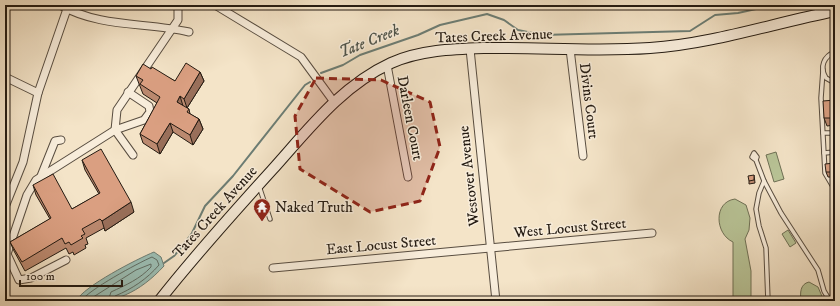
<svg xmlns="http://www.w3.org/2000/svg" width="840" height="306" viewBox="0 0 840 306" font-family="'IM FELL DW Pica',serif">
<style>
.green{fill:#b9c598;stroke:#6e7055}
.water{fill:#9cbfb5;stroke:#6c7d74}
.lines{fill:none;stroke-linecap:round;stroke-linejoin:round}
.shore{stroke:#606d64;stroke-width:1}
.stream{stroke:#6c7d74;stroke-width:2}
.service-casing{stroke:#584d40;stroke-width:5.5}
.minor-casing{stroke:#584d40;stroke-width:9}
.secondary-casing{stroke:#241b12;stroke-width:12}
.service{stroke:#f8eddb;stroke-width:3.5}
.minor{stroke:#f8eddb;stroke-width:7}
.secondary{stroke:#f8eddb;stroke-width:10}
.wall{fill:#bb896f;stroke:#241b12}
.shaded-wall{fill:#996f5a;stroke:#241b12}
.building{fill:#da9f81;stroke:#241b12}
.marked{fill:#8f2418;fill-opacity:0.2;stroke:#8f2418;stroke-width:3;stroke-dasharray:8 5;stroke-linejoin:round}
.labels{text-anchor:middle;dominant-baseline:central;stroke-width:3;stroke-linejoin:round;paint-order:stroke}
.street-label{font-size:15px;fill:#241b12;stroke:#f8eddb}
.poi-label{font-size:15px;fill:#241b12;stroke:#f8eddb;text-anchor:start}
.water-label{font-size:16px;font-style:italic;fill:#4e544b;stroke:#f8eddb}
</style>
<rect width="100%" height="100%" fill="#f4e4c8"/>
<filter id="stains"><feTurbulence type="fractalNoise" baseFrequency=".005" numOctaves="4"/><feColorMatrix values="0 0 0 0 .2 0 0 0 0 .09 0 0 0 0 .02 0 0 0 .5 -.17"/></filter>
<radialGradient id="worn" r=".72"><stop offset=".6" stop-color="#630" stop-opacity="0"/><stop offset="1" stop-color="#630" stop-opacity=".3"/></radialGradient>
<g class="green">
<polygon points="776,152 784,179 774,182 766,155"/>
<path d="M735,199l11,6 4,13 -1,12 -4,9 6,32v30h-18v-59c-18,-8 -20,-40 2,-43z"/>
<polygon points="788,230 796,243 790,247 782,234"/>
<path d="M809,282l9,5 6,14h-23c-1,-8 -1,-17 8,-19z"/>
</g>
<path class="water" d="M154,252l7,5 3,9c-24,26 -51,40 -88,35 8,-15 61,-42 78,-49z"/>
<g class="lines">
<g class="shore">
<path d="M81,301c7,-11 57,-38 71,-44l5,3 2,5c-12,14 -27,24 -44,31l-2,5"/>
<path d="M87,301l49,-31 15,-6v3c-11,12 -25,18 -40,25l-3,9"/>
</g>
<g class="stream">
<polyline points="321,73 343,65 360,55 418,35 440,25 487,14 504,20 518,30 542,35 690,31 715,15 738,13 774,5"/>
<polyline points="164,263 174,256 181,248 192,233 205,206 233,176 305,85 310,82"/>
</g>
<g class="service-casing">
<g id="service">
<path d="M835,52c-11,4 -16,15 -9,26l9,5"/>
<polyline points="823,70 821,98 825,173 835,190"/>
<polyline points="823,133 835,133"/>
<polyline points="824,153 835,152"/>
<polyline points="756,160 757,157 754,153 752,157 756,160 764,181 759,193 756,209 759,226 766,248 768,301"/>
<polyline points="764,181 781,213 818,270 824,291 830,301"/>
<polyline points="259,186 270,219"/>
</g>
</g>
<g class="minor-casing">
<g id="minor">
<path d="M60,5c40,23 86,17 129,27"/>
<polyline points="215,5 301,57 334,102"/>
<polyline points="470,49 496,301"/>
<polyline points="570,49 583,156"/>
<polyline points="387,65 408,177"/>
<polyline points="5,77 38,93"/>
<polyline points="133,155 115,130 117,110 178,20 178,5"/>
<polyline points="41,176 55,141 61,140"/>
<polyline points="5,207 23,162 38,93 67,9"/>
<polyline points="66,260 31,278 19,280 7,254 27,195 36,180 115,130 144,120 150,112 149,106 128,92"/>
<polyline points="273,268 652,233"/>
</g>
</g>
<g class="secondary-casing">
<path id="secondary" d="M159,301c36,-46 74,-88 113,-131 36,-40 69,-84 119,-107 29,-13 62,-14 93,-15 55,-1 111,4 166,0 62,-4 124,-25 185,-37"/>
</g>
<use href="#service" class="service"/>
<use href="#minor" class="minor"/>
<use href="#secondary" class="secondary"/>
</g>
<g class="wall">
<polygon points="151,69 175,81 200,72 204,81 187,108 189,109 190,114 199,119 203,129 193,145 173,132 160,154 143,143 140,134 157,103 143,94 136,76"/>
<polygon points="835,100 835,125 827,126 824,118"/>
<polygon points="82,160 134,212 105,231 104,228 86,238 88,244 85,245 86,248 74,255 73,252 69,254 66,248 25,271 14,251 10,242 50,219 36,195 33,185 72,209 99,194 85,170"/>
<polygon points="835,163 835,177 828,177 826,172"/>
<polygon points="754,175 755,183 749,184 749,181"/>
</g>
<g class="shaded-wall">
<polygon points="200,72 204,81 187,108 184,99"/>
<polygon points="180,96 183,106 177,102"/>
<polygon points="199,119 203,129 193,145 190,135"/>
<polygon points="170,123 173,132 160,154 157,144"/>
<polygon points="131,202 134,212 105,231 102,221"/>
</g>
<g class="building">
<polygon points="186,63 200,72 184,99 180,96 177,102 189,109 187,112 199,119 190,135 170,123 157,144 140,134 160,97 140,84 143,80 136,76 143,64 151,69 152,67 175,81"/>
<polygon points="835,100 835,118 824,118 823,101"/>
<polygon points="101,149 131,202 102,221 100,219 82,229 85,234 81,236 83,238 71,245 69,242 65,244 62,238 22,262 10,242 51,218 33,185 53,174 72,209 100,193 82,160"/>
<polygon points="835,163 835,172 826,172 825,164"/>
<polygon points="754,175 754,180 749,181 748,176"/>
</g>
<path class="marked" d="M316,78l65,2 49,22 10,45 -20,54 -50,11 -70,-43 -5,-53z"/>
<defs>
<g id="temple-pin" transform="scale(0.9)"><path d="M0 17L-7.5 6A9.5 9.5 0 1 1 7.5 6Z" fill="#8f2418" stroke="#f8eddb"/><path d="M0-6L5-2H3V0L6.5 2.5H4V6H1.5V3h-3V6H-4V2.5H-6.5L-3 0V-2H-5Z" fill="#fff"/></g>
</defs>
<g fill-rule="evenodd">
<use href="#temple-pin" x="262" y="207"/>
</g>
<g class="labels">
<g class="street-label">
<text transform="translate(494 36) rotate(-2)">Tates Creek Avenue</text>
<text transform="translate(589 101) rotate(83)">Divins Court</text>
<text transform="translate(410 118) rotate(79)">Darleen Court</text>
<text transform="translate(469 176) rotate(-96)">Westover Avenue</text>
<text transform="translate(215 212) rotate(-48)">Tates Creek Avenue</text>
<text transform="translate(570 228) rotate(-5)">West Locust Street</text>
<text transform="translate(381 245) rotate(-5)">East Locust Street</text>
</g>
<g class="poi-label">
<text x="275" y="207">Naked Truth</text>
</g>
<g class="water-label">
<text transform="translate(369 41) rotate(-22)">Tate Creek</text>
</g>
</g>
<rect width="840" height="306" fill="none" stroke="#f4e4c8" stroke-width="20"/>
<rect x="6" y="6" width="828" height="294" fill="none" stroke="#241b12" stroke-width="2"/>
<rect x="10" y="10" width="820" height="286" fill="none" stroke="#241b12"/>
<path d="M20 280v6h102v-6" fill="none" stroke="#241b12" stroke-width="2"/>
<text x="26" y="280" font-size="12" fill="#241b12" stroke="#f8eddb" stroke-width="3" paint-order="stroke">100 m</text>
<rect width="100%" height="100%" filter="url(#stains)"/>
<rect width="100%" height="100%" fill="url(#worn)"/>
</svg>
